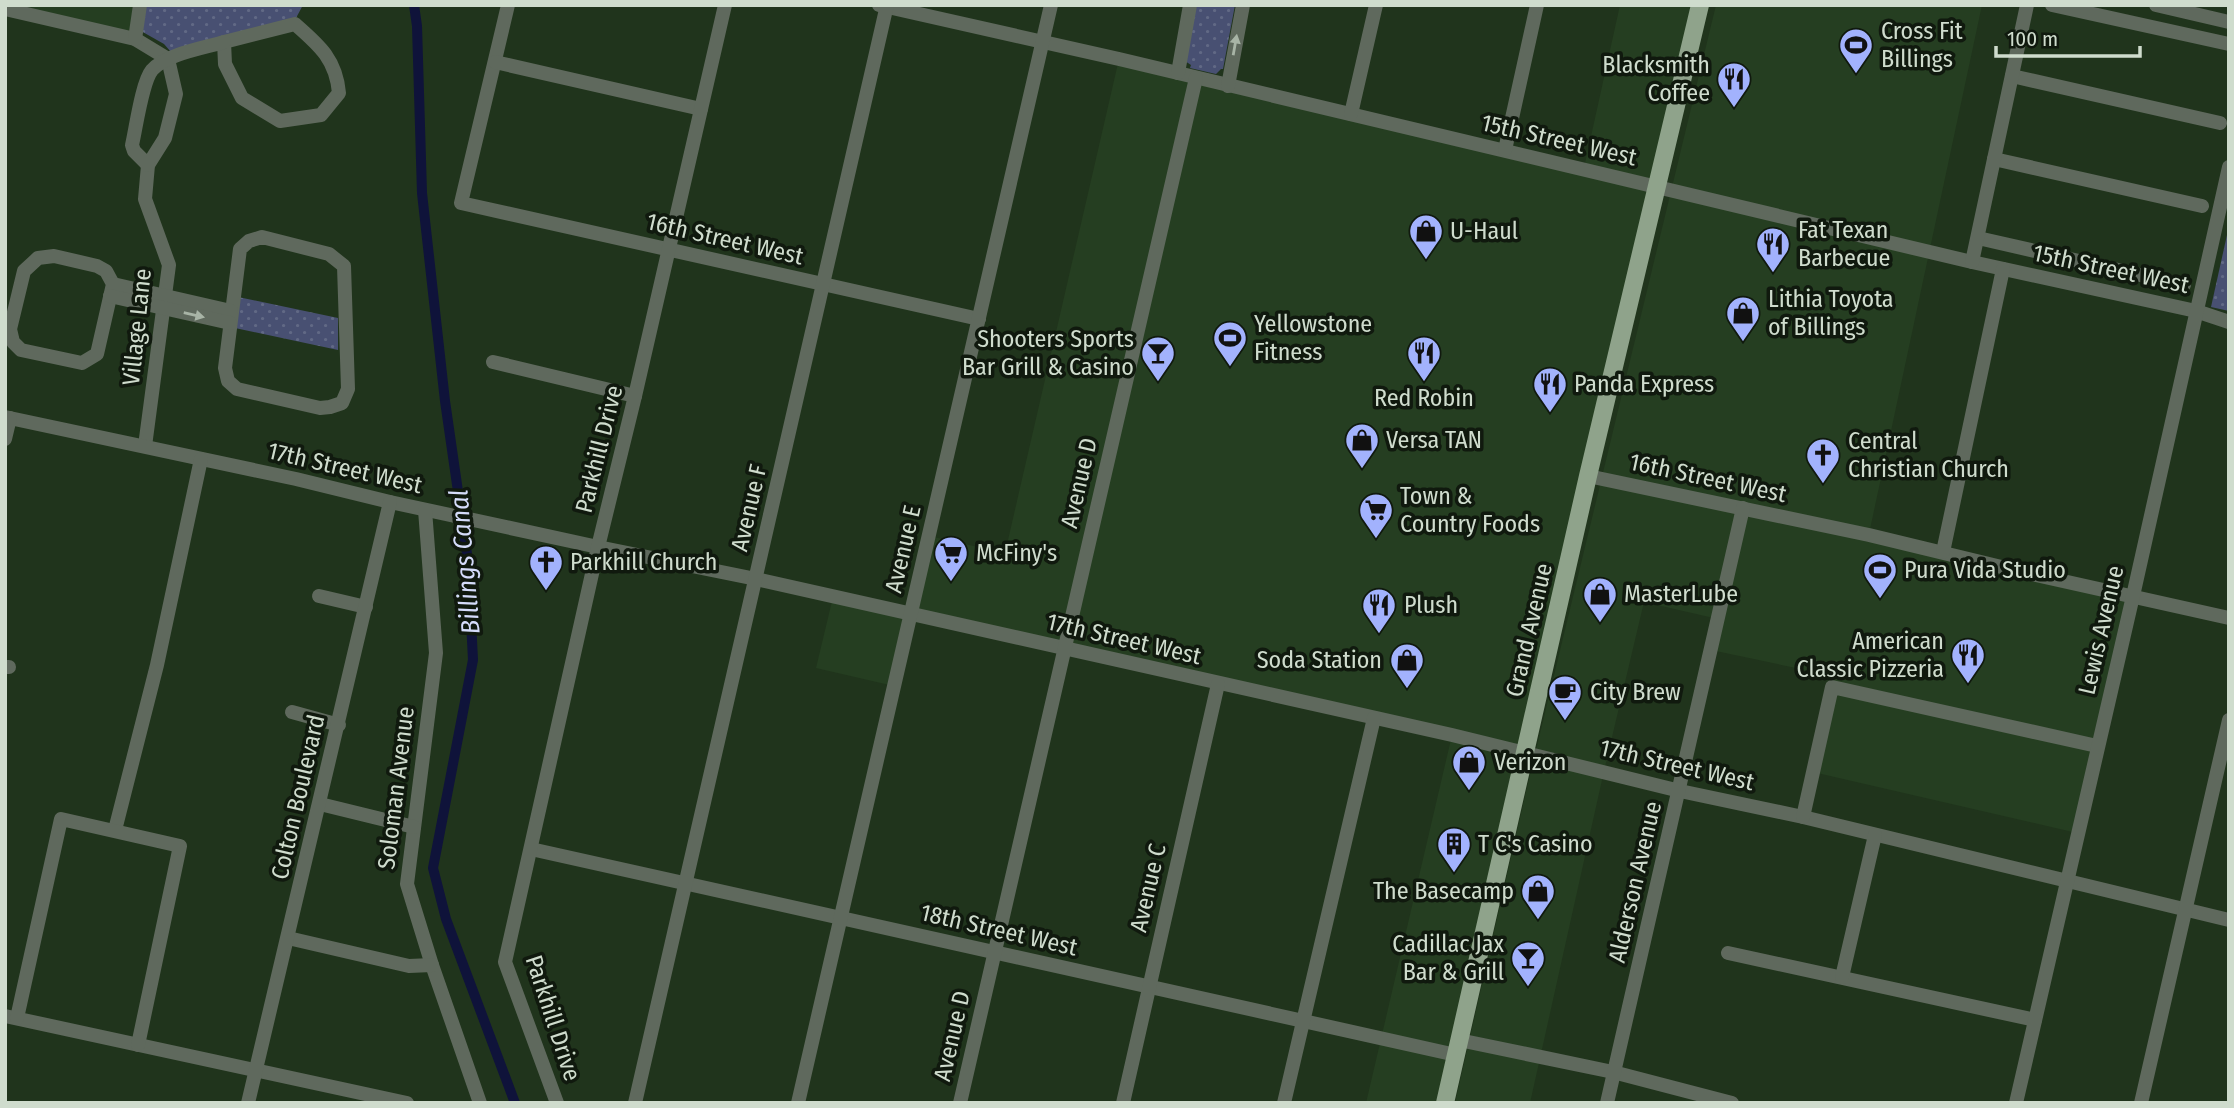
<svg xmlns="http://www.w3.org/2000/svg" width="2234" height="1108" viewBox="0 0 2234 1108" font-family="'Fira Sans Condensed',sans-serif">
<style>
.built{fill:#253e21}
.grass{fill:url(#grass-dots)}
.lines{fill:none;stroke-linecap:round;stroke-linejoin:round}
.canal{stroke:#0f133a;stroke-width:10}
.minor{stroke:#5f695d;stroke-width:14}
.major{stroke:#8fa38b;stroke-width:18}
.oneway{fill:#a8b4a6}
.labels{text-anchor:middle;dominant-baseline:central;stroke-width:7;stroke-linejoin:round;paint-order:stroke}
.poi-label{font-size:24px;fill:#cfdccd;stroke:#10190e;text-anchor:start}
.street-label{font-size:24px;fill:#cfdccd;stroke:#10190e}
.water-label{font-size:26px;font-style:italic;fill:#d5dcfa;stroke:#10190e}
</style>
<defs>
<pattern id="grass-dots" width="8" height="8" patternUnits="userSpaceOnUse" patternTransform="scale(1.75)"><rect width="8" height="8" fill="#485072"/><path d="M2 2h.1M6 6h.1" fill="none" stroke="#616985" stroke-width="1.8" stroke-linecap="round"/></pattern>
</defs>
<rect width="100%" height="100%" fill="#20341c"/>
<g class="built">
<polygon points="5,5 138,5 135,39"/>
<polygon points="1620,5 1700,5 1445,1103 1366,1103 1452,735 911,615 894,686 816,668 833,597 911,614 929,536 1005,553 1119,59 1584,168"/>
<polygon points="1716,5 1982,5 1869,534 2133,596 2077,833 1813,772 1834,676 1711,650 1718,619 1644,602 1604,771 1530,1103 1455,1103 1528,783"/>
</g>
<g class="grass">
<polygon points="144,5 303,5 296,18 171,52 164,44 141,31"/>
<polygon points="1195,5 1235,5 1223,69 1221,69 1216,74 1190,68 1191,65 1185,61"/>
<polygon points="2229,226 2229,311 2211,307"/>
<polygon points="238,297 338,318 338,350 235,328"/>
</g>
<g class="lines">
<polyline class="canal" points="414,5 417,26 422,193 445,401 468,561 473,660 433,868 446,919 515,1103"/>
<g class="minor">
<polyline points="508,5 461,203 979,319"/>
<polyline points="879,5 1119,59 1972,262 2196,311 2229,322"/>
<polyline points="2052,5 2229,44"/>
<polyline points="2156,5 2229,22"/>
<polyline points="5,9 135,39 168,59 176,94 165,138 148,165 145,199 169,265 145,446"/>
<path d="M295,24c24,21 41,35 44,69l-18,22 -41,6 -38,-23 -17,-34 -1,-22z"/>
<polyline points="135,39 140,5"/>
<polyline points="495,62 701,109"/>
<polyline points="1178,73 1190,5"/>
<polyline points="2012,76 2220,123"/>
<polyline points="1228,86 1243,5"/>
<polyline points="1351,114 1376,5"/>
<polyline points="1505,150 1537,5"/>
<polyline points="1994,159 2202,206"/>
<path d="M148,165l-14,-14 -2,-6c4,-17 10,-63 20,-75 14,-16 52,-22 72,-28"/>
<polygon points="262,237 329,254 344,266 348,389 342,403 330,407 320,408 237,389 228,381 225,368 240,249 249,241"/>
<polyline points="1978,238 2184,285"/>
<polygon points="54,256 97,266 106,271 113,284 97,354 82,363 21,350 13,342 10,329 24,271 38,258"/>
<polyline points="1972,262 2027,5"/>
<polyline points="113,284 231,311"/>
<polyline points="110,296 230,323"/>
<polyline points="493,362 635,396"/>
<polyline points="5,417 296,479 390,502 598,547 756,579 1452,735 1680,791 1803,817 2229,920"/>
<polyline points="5,439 10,418"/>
<polyline points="1588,476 1869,535 2018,571 2229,618"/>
<polyline points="425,510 436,653 407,884 432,965 480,1103"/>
<polyline points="1943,552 2003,269"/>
<polyline points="319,596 366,607"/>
<polyline points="5,667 9,667"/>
<polyline points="292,712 339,725"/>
<polyline points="320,804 414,827"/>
<polyline points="1803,817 1832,687 2097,746"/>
<polyline points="115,830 157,665 201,459"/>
<polyline points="531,849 1456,1055"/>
<polyline points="288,938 409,966 432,965"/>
<polyline points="1728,953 2035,1020"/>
<polyline points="1842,977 1875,835"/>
<polyline points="5,1016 407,1103"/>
<polyline points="17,1018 61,819 180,846 138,1045"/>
<polyline points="1459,1040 1613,1072 1732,1103"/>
<polyline points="248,1103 390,502"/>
<polyline points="557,1103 505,962 598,547 635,396 725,5"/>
<polyline points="635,1103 887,5"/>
<polyline points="798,1103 1051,5"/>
<polyline points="960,1103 1196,78"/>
<polyline points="1123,1103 1218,684"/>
<polyline points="1284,1103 1374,718"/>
<polyline points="1607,1103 1743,508"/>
<polyline points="2016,1103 2133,596 2229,167"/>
<polyline points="2141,1103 2229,720"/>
</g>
<polyline class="major" points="1445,1103 1588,476 1700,5"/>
</g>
<defs><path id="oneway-solid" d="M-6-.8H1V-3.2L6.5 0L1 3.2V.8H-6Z" transform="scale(1.75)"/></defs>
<g class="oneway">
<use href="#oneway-solid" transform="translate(1235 45) rotate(-80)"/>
<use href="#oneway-solid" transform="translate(194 315) rotate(13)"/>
</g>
<defs>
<g id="stadium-pin" transform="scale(1.75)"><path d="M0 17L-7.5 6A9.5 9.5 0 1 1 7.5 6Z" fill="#a2b2fd" stroke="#10190e"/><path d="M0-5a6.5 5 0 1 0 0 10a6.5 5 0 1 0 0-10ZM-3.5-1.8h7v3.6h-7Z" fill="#111"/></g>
<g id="restaurant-pin" transform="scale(1.75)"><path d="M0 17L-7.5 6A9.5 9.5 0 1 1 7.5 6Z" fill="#a2b2fd" stroke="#10190e"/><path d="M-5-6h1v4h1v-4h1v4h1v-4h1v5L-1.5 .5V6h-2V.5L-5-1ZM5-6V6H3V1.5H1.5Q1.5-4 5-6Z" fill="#111"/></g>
<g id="shop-pin" transform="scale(1.75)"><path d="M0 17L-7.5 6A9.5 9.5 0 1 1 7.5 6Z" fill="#a2b2fd" stroke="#10190e"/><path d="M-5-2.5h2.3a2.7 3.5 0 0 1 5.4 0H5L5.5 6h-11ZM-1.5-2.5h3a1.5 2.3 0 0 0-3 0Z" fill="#111"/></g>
<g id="bar-pin" transform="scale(1.75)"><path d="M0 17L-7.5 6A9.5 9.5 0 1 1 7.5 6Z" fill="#a2b2fd" stroke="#10190e"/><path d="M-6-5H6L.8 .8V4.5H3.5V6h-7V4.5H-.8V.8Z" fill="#111"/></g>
<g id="church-pin" transform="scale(1.75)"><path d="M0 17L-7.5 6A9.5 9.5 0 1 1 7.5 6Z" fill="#a2b2fd" stroke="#10190e"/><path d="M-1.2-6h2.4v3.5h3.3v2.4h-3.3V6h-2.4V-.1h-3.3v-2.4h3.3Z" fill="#111"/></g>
<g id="supermarket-pin" transform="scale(1.75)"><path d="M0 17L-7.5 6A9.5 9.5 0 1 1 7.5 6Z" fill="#a2b2fd" stroke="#10190e"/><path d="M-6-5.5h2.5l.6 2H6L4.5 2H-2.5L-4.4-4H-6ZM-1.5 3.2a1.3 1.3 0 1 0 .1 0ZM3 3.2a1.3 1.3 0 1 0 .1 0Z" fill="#111"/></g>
<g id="cafe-pin" transform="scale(1.75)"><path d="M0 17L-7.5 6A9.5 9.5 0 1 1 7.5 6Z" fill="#a2b2fd" stroke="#10190e"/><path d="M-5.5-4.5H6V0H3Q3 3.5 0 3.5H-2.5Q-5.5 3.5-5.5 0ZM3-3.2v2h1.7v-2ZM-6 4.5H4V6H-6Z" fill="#111"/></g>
<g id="building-pin" transform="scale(1.75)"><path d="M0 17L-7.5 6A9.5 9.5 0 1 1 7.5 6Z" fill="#a2b2fd" stroke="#10190e"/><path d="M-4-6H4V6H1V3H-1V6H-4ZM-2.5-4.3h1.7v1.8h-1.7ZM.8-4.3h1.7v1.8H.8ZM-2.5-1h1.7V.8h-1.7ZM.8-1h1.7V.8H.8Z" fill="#111"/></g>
</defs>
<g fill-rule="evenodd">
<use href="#stadium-pin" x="1856" y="45"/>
<use href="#restaurant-pin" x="1734" y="79"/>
<use href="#shop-pin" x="1426" y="231"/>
<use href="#restaurant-pin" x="1773" y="244"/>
<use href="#shop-pin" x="1743" y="313"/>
<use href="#stadium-pin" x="1230" y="338"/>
<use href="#bar-pin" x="1158" y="353"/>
<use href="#restaurant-pin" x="1424" y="353"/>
<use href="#restaurant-pin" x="1550" y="384"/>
<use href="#shop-pin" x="1362" y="440"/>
<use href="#church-pin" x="1823" y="455"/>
<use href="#supermarket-pin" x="1376" y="510"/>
<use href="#supermarket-pin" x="951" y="553"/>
<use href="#church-pin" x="546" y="562"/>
<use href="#stadium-pin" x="1880" y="570"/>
<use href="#shop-pin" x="1600" y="594"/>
<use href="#restaurant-pin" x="1379" y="605"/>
<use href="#restaurant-pin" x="1968" y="655"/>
<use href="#shop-pin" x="1407" y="660"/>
<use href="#cafe-pin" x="1565" y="692"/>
<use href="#shop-pin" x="1469" y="762"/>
<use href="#building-pin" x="1454" y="844"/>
<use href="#shop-pin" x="1538" y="891"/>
<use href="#bar-pin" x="1528" y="958"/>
</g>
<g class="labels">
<g class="poi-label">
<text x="1881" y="31">Cross Fit<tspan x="1881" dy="28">Billings</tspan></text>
<text x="1710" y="65" text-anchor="end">Blacksmith<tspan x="1710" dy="28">Coffee</tspan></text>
<text x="1798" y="230">Fat Texan<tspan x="1798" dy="28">Barbecue</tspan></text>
<text x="1450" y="231">U-Haul</text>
<text x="1768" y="299">Lithia Toyota<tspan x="1768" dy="28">of Billings</tspan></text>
<text x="1254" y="324">Yellowstone<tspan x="1254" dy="28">Fitness</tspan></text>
<text x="1134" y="339" text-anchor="end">Shooters Sports<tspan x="1134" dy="28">Bar Grill &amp; Casino</tspan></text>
<text x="1574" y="384">Panda Express</text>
<text x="1424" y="398" text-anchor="middle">Red Robin</text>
<text x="1386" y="440">Versa TAN</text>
<text x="1848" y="441">Central<tspan x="1848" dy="28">Christian Church</tspan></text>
<text x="1400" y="496">Town &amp;<tspan x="1400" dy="28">Country Foods</tspan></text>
<text x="976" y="553">McFiny's</text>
<text x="570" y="562">Parkhill Church</text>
<text x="1904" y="570">Pura Vida Studio</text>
<text x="1624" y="594">MasterLube</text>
<text x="1404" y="605">Plush</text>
<text x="1944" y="641" text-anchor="end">American<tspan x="1944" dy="28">Classic Pizzeria</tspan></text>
<text x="1382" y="660" text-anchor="end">Soda Station</text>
<text x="1590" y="692">City Brew</text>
<text x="1494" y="762">Verizon</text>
<text x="1478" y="844">T C's Casino</text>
<text x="1514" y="891" text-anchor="end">The Basecamp</text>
<text x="1504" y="944" text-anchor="end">Cadillac Jax<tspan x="1504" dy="28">Bar &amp; Grill</tspan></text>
</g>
<g class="street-label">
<text transform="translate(1559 140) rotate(13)">15th Street West</text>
<text transform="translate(725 239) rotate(13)">16th Street West</text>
<text transform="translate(2111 269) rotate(12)">15th Street West</text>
<text transform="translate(137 327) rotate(-84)">Village Lane</text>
<text transform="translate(599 449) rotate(-76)">Parkhill Drive</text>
<text transform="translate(345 468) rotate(13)">17th Street West</text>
<text transform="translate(1708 478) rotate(12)">16th Street West</text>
<text transform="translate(1079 483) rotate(-77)">Avenue D</text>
<text transform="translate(749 508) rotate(-77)">Avenue F</text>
<text transform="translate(903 549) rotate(-77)">Avenue E</text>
<text transform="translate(1529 630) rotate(-77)">Grand Avenue</text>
<text transform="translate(2101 630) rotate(-77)">Lewis Avenue</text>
<text transform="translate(1124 639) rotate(13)">17th Street West</text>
<text transform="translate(1677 765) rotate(13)">17th Street West</text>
<text transform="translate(396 788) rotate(-83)">Soloman Avenue</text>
<text transform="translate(298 797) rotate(-77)">Colton Boulevard</text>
<text transform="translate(1635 882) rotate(-77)">Alderson Avenue</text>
<text transform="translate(1148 888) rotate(-77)">Avenue C</text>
<text transform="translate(999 930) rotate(13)">18th Street West</text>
<text transform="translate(553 1018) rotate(72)">Parkhill Drive</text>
<text transform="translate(952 1036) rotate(-77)">Avenue D</text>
</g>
<g class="water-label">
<text transform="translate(465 562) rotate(-95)">Billings Canal</text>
</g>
</g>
<rect width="2234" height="1108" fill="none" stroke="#cfdccd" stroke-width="14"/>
<path d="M1996 46v10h144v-10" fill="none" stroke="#cfdccd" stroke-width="3.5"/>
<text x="2007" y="46" font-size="21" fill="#cfdccd" stroke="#10190e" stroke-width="5" paint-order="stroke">100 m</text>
</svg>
